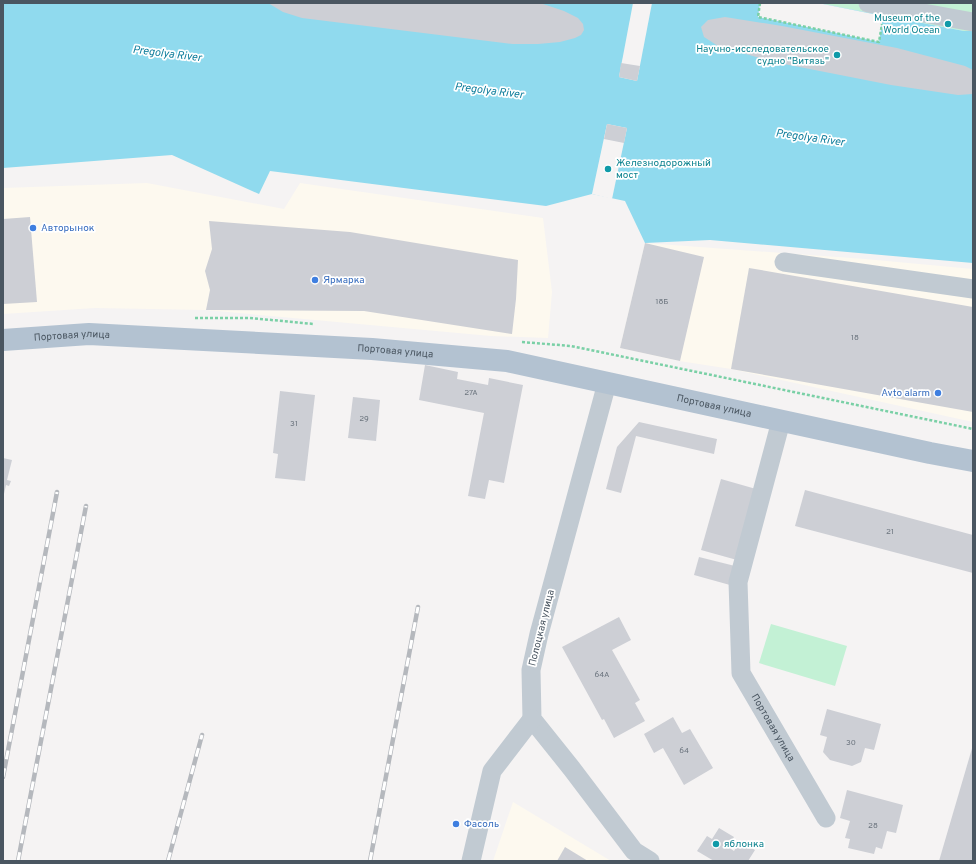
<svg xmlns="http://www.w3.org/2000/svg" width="976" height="864" viewBox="0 0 976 864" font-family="Overpass,sans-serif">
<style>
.commercial{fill:#fdf9ef}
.green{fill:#c3f1d5}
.water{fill:#90daee}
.pier{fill:#f5f3f3}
.building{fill:#cdcfd5}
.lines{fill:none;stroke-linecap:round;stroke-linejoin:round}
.path{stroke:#7ad0a6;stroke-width:2.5;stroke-dasharray:3 2;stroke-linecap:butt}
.minor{stroke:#c1cad2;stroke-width:19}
.major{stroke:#b3c2d1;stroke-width:22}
.rail-casing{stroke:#b5b8bd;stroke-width:4.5}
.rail{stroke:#fff;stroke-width:3;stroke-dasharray:9;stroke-linecap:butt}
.culture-dot{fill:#0f9aa8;stroke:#fff;stroke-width:1.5}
.shop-dot{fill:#3f7fe0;stroke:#fff;stroke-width:1.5}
.labels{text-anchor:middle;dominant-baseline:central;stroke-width:3.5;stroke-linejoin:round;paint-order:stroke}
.number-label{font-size:8px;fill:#6b747e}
.culture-label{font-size:10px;fill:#0d838f;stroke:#fff;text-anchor:end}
.shop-label{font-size:10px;fill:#366cbe;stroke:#fff;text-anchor:start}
.street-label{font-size:10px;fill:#4a5661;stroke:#fff}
.water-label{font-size:11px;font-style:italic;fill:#0c7c9b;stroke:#fff}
</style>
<rect width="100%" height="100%" fill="#f5f3f3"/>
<g class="commercial">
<polygon points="147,183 284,209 300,183 543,218 552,292 548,338 491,336 206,310 95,308 3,314 3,188"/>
<polygon points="645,243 865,259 973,269 973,422 731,369 679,361 620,348"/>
<polygon points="513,802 611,861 493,861"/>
</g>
<g class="green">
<polygon points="818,3 973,3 973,31 964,31"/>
<polygon points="771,624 847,646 835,686 759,663"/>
</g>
<polygon class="water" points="3,3 818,3 964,31 973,31 973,263 710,240 645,243 625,201 592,194 546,206 270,171 259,194 172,155 3,168"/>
<g class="pier">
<polygon points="633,3 652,3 637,81 619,77"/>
<polygon points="760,3 818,3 883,16 879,42 758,17"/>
<polygon points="607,124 627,128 612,199 592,194"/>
</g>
<g class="building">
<polygon points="268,3 540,3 564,11 578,18 583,24 584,30 581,35 575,38 560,42 538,44 513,44 302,18 283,12"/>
<polygon points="725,17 782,26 897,48 965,66 973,70 973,94 958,95 891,85 774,62 718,46 704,37 701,27 708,20"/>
<polygon points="621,63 640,66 637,81 619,77"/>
<polygon points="607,124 627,128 624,143 604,139"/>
<polygon points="30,217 37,302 3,304 3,219"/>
<polygon points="209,221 350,232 518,260 516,299 512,334 364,311 206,310 210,290 205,271 212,249"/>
<polygon points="645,243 704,257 680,361 620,348"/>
<polygon points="749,268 973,307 973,412 731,369"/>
<polygon points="425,365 458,372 457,379 488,385 489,378 523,385 504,483 489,480 485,499 468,496 484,413 419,400"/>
<polygon points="280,391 315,395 305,481 275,478 278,454 273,453"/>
<polygon points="353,397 380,400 376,441 348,438"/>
<polygon points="639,422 717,439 714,454 636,436 621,493 606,489 617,447"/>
<polygon points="3,458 12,460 7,480 11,481 9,486 6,485 4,494"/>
<polygon points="721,479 756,489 737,560 701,550"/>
<polygon points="805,490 973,535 973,573 795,526"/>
<polygon points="699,557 735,566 730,585 694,575"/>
<polygon points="619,617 631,640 612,650 640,700 635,703 645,721 614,738 604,719 602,720 562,647"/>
<polygon points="827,709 881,724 874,750 865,748 861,762 852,766 830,760 823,752 827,737 820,735"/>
<polygon points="673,717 682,733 690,729 713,768 684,785 663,748 654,753 644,734"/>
<polygon points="973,745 973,861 939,861"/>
<polygon points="847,790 903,805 896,833 887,831 882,849 876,847 874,854 848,848 850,839 845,838 850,821 840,818"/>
<polygon points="719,828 734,837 728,847 734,851 740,841 755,850 748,861 714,861 697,851 707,836 712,839"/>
<polygon points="565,847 588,861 557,861"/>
</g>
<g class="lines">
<g class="path">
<polyline points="760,3 758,17 879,42 882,24"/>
<polyline points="195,318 250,318 314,324"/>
<polyline points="522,342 571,346 973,429"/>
</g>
<g class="minor">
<polyline points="868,3 973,22"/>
<polyline points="784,262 973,289"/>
<polyline points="607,383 539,634 531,670 532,719 572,769 634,851 650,861"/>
<path id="s1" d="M781,421l-43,161 3,91 85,145"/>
<polyline points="471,861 492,771 532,719"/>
</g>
<path class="major" id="s2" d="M3,340l86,-6 283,15 135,12 423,92 43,8"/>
<g class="rail-casing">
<g id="rail">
<polyline points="3,777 57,492"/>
<polyline points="18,861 86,506"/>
<polyline points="168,861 202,735"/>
<polyline points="370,861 418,607"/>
</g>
</g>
<use href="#rail" class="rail"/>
</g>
<g class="culture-dot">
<circle cx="948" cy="24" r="4"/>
<circle cx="837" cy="55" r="4"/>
<circle cx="608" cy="169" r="4"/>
<circle cx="716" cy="844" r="4"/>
</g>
<g class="shop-dot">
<circle cx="33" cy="228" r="4"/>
<circle cx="315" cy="280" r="4"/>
<circle cx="938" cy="393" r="4"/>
<circle cx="456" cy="824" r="4"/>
</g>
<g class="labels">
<g class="number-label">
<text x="662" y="302">18Б</text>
<text x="855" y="338">18</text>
<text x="471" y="393">27А</text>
<text x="364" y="419">29</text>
<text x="294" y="424">31</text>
<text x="890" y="532">21</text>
<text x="602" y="675">64А</text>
<text x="851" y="743">30</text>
<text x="684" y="751">64</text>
<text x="873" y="826">28</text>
</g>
<g class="culture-label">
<text x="940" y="18">Museum of the<tspan x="940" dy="12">World Ocean</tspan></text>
<text x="829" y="49">Научно-исследовательское<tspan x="829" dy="12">судно "Витязь"</tspan></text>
<text x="616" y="163" text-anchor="start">Железнодорожный<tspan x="616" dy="12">мост</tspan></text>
<text x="724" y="844" text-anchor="start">яблонка</text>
</g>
<g class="shop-label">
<text x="41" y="228">Авторынок</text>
<text x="323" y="280">Ярмарка</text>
<text x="930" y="393" text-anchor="end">Avto alarm</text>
<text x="464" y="824">Фасоль</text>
</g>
<g class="street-label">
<text stroke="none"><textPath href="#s2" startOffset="69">Портовая улица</textPath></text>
<text stroke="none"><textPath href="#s2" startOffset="393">Портовая улица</textPath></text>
<text stroke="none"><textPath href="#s2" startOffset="717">Портовая улица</textPath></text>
<text transform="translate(542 628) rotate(-76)">Полоцкая улица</text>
<text stroke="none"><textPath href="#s1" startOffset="321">Портовая улица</textPath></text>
</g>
<g class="water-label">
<text transform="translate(167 54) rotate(7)">Pregolya River</text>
<text transform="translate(489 91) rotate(7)">Pregolya River</text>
<text transform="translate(810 138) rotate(8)">Pregolya River</text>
</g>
</g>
<rect width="976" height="864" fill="none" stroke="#4a5661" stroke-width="8"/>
</svg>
